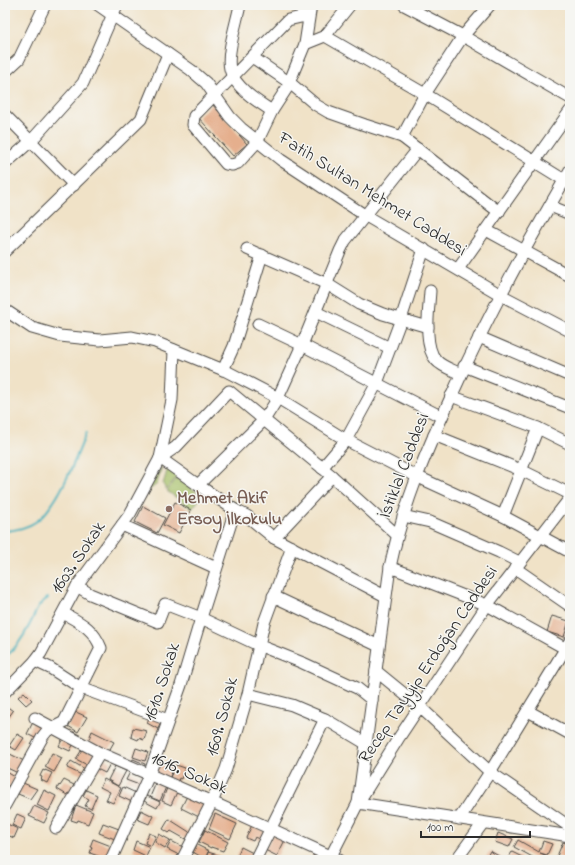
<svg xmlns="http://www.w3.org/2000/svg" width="575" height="865" viewBox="0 0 575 865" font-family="'Indie Flower',sans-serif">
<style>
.green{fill:#a4be64;stroke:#687448}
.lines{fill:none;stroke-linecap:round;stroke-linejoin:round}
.stream{stroke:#41b0be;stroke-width:2}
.building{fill:#e5af8d}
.minor-casing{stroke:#494642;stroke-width:13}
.minor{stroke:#fff;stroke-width:11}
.education-dot{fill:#8d6e63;stroke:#f6f6f2;stroke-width:1.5}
.labels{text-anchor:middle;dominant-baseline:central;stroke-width:3;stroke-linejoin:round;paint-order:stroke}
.street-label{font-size:18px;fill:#2b2b2b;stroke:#f6f6f2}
.education-label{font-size:18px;font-weight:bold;fill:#785e54;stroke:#f6f6f2;text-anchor:start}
</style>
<rect width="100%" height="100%" fill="#f6f6f2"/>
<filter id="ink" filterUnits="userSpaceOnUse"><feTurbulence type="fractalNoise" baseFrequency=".025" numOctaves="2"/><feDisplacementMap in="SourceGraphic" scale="8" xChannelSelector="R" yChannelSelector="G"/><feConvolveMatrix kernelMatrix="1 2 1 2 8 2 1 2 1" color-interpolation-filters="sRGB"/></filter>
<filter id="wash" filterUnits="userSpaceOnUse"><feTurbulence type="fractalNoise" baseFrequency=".012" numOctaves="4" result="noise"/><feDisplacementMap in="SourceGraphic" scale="16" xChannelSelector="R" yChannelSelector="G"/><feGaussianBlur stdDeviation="0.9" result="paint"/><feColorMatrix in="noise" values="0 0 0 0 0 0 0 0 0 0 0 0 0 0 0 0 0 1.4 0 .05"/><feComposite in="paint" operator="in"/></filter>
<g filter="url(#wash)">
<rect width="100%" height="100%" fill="#f0e2c7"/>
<g class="green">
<polygon points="163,463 157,484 148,491"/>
<polygon points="168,467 178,475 166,490 163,484"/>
<polygon points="177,478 202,496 192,509 167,491"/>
</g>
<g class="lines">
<g class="stream">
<path d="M5,531c12,-1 22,-3 32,-10 22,-17 39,-63 49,-88"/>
<path d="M5,657c11,-8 19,-21 25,-33 6,-11 7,-20 18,-26"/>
</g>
</g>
<g id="blocks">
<g class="building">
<polygon points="212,104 247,144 233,156 198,117"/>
<polygon points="175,502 191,510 179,533 163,525"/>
<polygon points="143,506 165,518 157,533 135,522"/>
<polygon points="552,616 569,621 564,637 547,632"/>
<polygon points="24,692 32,700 26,705 18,697"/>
<polygon points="5,705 13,711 8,718 5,716"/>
<polygon points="76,712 87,717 78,732 68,726"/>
<polygon points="150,715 162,720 158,729 147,723"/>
<polygon points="33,722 39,725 38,726 43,729 37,739 27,734"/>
<polygon points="133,728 147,731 144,740 139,738 138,740 131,737"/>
<polygon points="92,731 114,742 107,754 88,741"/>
<polygon points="17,734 24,738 16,750 9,746"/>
<polygon points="63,738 74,743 70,751 59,746"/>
<polygon points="83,748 96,755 89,766 76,759"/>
<polygon points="136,748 148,752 145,761 133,757"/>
<polygon points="52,753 62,758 54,772 45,767"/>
<polygon points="10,754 24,761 18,773 5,767"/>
<polygon points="103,758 111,762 105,773 97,769"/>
<polygon points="133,759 145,764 144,770 131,764"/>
<polygon points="71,761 85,769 82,775 67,768"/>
<polygon points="161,761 166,764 167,762 173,763 172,766 174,766 170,777 176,765 185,768 181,779 179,778 177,784 155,774 157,766 160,766"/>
<polygon points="115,766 126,771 118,786 108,780"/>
<polygon points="43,770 45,771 45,770 52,773 47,783 41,780 42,777 40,776"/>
<polygon points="5,771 15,777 10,787 5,784"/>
<polygon points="130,772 145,778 142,786 126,780"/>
<polygon points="104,779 121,788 113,803 106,800 110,792 100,787"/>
<polygon points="64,780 74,785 72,789 74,790 72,795 68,793 67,795 57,789 59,785 60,786"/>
<polygon points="23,783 37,789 30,799 18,794"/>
<polygon points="156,783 166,787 160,801 150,797"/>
<polygon points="123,787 136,793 132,802 119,796"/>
<polygon points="167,788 177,792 171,805 162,801"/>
<polygon points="44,790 56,796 49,811 37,805"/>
<polygon points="86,790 97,795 91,809 85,806 89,799 83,796"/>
<polygon points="147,796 160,802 157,808 144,801"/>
<polygon points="187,796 205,805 199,817 181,808"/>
<polygon points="76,805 93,812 88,824 78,820 77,822 71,820"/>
<polygon points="34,806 49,813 44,823 29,816"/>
<polygon points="141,810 153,816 149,824 137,819"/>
<polygon points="17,814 26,818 21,829 12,825"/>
<polygon points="215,814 237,824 230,839 209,829"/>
<polygon points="169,819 191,833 187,840 171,831 169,833 163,829"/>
<polygon points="5,823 18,829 14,838 5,834"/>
<polygon points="103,823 119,829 115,839 99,833"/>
<polygon points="252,825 265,832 260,840 255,837 253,841 246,838"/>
<polygon points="205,830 228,842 223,851 211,847 211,848 199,842"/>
<polygon points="149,833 156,836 151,846 145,843"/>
<polygon points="498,833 513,839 509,847 495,842"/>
<polygon points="159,834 170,840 165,848 155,842"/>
<polygon points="273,835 285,840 277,856 265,850"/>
<polygon points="93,839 111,846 106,859 90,853 92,847 90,847"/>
<polygon points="518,840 539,852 543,841 552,844 547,855 540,853 545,855 542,860 538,860 514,847"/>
<polygon points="136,841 150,847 146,856 133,850"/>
<polygon points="171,841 183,847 179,855 167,849"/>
<polygon points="563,842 570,845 570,852 566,860 557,856"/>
<polygon points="197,845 209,851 208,852 221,856 220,860 206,860 208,852 205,859 193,852"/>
<polygon points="241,847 253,853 250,860 246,860 237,856"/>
<polygon points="490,851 504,859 503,860 491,860 486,858"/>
<polygon points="512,852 522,857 520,860 507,860"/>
<polygon points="314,854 323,859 322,860 311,860"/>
<polygon points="467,856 472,860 464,860"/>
</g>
</g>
</g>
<g filter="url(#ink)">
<use href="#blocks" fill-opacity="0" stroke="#494642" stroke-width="1"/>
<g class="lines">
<g class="minor-casing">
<g id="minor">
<polyline points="98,5 191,70 206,83 230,117 241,128 281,160 366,216 501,295 570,331"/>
<path d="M240,5c-3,16 -14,49 -10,64 4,18 28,33 42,42"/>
<polyline points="404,5 463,36 570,98"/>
<polyline points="308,17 301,17 288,20 194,116 193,125 226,164 232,165 238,163 257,142 272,111 287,88 305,44 311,5"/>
<polyline points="325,36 425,94 463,36 490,5"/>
<polyline points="305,44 325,36 350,5"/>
<polyline points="252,57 290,83 316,105 328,112 365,125 402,137"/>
<polyline points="5,72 19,59 45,5"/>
<polyline points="5,115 74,185"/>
<polyline points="5,164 31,141 83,83 117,5"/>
<path d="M570,170c-15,27 -31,54 -46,81 -26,48 -51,97 -73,146 -26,57 -48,109 -61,170l-32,236 212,33"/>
<polyline points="550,206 570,214"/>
<polyline points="499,212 402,137 425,94 569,183"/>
<polyline points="486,230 570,276"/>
<polyline points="247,249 327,284 359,304 383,314 428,327"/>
<polyline points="5,251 141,119 168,54"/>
<polyline points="458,269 570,111"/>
<path d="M430,291c-1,18 -7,55 6,69 6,7 17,10 25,14"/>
<polyline points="5,310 32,328 60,336 100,340 132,337 155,342 226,371 278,398 346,440 416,476 503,516 570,552"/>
<polyline points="316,312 390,348"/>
<polyline points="258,324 302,345 442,417"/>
<polyline points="479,337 570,376"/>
<polyline points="464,366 570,408"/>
<polyline points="223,370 234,346 262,255"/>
<polyline points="451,396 538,428 570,444"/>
<polyline points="434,435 521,470 570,494"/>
<polyline points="160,458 176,447 229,391 332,476 397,535"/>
<polyline points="160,458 198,485 235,510 247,516 274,538 385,596"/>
<polyline points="322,468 346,440 377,383 401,319 424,249"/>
<polyline points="198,485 264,420 278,398 302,345 340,251 345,241 418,149"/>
<polyline points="403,516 430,522 499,552 519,562"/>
<polyline points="503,516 538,428"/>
<polyline points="122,525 216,568"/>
<polyline points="274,538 332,476"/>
<polyline points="390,567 487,605 570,651"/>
<polyline points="515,568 570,606"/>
<polyline points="77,586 90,594 158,622 165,604 201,618 258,645 303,663 357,688 372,700"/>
<polyline points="273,596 379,646"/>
<polyline points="35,661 50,668 81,688 168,720"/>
<polyline points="376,671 419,706 490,772 570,641"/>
<polyline points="5,692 35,661 41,653 77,586 130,514 160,458 172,400 174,350"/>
<polyline points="248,694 292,705 325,719 365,743"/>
<polyline points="528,711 570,734"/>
<polyline points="35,718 100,753 212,802 339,860"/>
<path d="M5,805l38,-69 4,-5 17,-9 37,-74c-8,-20 -20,-25 -38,-35"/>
<polyline points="459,819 490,772 570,827"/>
<polyline points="56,828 100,753"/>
<polyline points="111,860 149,775 181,685 201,618 235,510"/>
<polyline points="182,860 212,802 226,769 248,694 264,623 292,547"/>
<polyline points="255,860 325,719"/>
<polyline points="329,860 358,803 398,739 487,605 570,498"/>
<polyline points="456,860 483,823"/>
</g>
</g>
<use href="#minor" class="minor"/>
</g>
</g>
<circle class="education-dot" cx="169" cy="509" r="4"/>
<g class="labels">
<g class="street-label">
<text transform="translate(372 195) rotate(32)">Fatih Sultan Mehmet Caddesi</text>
<text transform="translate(405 466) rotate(-69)">İstiklal Caddesi</text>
<text transform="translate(79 558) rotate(-56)">1603. Sokak</text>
<text transform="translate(429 665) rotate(-56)">Recep Tayyip Erdoğan Caddesi</text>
<text transform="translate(163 682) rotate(-72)">1610. Sokak</text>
<text transform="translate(223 717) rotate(-75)">1609. Sokak</text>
<text transform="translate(189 774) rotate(23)">1616. Sokak</text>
</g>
<g class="education-label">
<text x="177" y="499">Mehmet Akif<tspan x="177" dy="21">Ersoy İlkokulu</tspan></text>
</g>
</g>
<rect width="575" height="865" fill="none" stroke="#f6f6f2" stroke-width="20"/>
<path d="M421 831v6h109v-6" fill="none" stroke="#2b2b2b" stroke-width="2"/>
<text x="427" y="831" font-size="12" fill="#2b2b2b" stroke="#f6f6f2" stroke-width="3" paint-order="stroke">100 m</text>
</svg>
